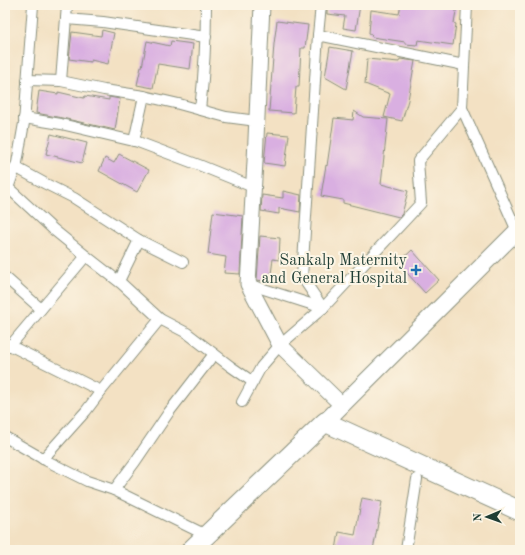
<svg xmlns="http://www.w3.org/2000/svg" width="525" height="555" viewBox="0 0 525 555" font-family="'Old Standard TT',serif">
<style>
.building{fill:#d9afe1}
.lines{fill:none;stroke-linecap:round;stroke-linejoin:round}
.street-casing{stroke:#898f7c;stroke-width:12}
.secondary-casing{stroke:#898f7c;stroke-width:17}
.primary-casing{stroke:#898f7c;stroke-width:18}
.highway-casing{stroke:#898f7c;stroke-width:21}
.street{stroke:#fff;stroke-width:10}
.secondary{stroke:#fff;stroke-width:15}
.primary{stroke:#fff;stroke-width:16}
.highway{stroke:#fff;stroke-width:19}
.poi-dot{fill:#1f6fb2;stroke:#fcf5e5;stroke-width:1.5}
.labels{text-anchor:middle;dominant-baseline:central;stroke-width:4;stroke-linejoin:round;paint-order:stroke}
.poi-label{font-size:16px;fill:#1f3d34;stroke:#fcf5e5;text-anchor:end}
</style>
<rect width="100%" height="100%" fill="#fcf5e5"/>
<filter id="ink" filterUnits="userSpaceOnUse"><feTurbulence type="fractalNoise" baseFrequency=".025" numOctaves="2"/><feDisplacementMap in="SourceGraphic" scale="8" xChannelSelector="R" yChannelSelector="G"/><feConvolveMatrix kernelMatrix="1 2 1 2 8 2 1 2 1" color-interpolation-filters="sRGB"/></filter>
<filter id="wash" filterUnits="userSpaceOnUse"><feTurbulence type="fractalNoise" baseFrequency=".012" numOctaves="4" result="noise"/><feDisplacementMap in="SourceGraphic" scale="16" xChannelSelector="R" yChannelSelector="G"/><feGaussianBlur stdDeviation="0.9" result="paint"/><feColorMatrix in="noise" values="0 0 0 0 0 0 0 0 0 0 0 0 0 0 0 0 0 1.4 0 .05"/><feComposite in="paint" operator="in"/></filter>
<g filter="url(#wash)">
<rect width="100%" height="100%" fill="#f3e1c3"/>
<g id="blocks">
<g class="building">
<polygon points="327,5 360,5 356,30 343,28 345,16 327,14"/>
<polygon points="401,5 457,5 454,23 456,24 453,45 418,40 417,45 405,44 405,42 372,37 371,34 369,33 371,10 399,14"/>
<polygon points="277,21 308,25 305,48 301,48 299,87 296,87 294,113 269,111 274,44"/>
<polygon points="102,30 114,33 108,64 91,60 91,62 69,59 72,32 101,36"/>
<polygon points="147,41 170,46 171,41 193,44 190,69 158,64 153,88 137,85 141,67 142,67"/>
<polygon points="330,47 353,51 346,89 325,77"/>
<polygon points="367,59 399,62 400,59 415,61 408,100 402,121 384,117 390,94 365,84"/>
<polygon points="39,91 58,94 58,92 84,98 85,96 109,100 109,97 120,99 115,130 62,118 36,113"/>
<polygon points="354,111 363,117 388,119 381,184 408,191 402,214 399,217 343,203 343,200 321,196 326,165 327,166 334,118 353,120"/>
<polygon points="267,133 289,135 285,166 264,163"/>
<polygon points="51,134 87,143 82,163 46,154"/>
<polygon points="119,154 149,170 137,192 99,171 105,158 114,163"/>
<polygon points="283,191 301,195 300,212 279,208 279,214 261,211 262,195 283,198"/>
<polygon points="213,212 243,216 240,274 224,273 226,257 208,254"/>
<polygon points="260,236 280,238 279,260 273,259 270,282 257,280"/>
<polygon points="412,250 439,280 425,293 398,263"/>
<polygon points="362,498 382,502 373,550 336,550 339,532 355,535"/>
</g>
</g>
</g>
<g filter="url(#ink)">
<use href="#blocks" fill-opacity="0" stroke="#898f7c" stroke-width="1"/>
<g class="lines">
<g class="street-casing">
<g id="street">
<polyline points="321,5 318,35 302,277 323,308"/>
<polyline points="467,5 462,108 517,231"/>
<polyline points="66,19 103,22 206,37"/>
<polyline points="318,35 464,65"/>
<polyline points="27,80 61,81 104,90 144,96 179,104 226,117 257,121"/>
<polyline points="61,81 67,5"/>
<path d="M200,110c4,-35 6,-70 6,-105"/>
<polyline points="24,118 61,124 138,142 199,165 253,187"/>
<polyline points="134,141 144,96"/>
<polyline points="15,167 46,184 74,198 139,240 183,262"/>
<polyline points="5,185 14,193 54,230 86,256 122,284 160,319 187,333 230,366 253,382"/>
<polyline points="8,188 17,163 24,123 33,5"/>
<polyline points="5,277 41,309"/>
<polyline points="119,281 139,240"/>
<polyline points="248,284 323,308"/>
<polyline points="5,343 101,391"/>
<polyline points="10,346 86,256"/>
<polyline points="242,402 261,367 280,345 323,308 421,203 418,161 462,108"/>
<polyline points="5,437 47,461 87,481 114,490 206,535"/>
<polyline points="43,459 86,411 101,391 160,319"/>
<polyline points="114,490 135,462 169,412 214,354"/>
<polyline points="406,550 417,479"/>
</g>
</g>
<g class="secondary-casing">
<polyline id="secondary" points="262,5 255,161 248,284 280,345 342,405"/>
</g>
<g class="primary-casing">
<polyline id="primary" points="325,422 520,228"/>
</g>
<g class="highway-casing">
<polyline id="highway" points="191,550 325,422 520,511"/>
</g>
<use href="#street" class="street"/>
<use href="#secondary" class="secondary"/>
<use href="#primary" class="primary"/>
<use href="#highway" class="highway"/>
</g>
</g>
<path class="poi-dot" d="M414 264h4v4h4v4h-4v4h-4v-4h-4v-4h4z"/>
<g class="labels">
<g class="poi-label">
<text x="407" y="261">Sankalp Maternity<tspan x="407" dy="18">and General Hospital</tspan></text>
</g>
</g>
<rect width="525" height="555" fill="none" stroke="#fcf5e5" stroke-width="20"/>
<g transform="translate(487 517) rotate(268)" stroke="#fcf5e5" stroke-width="3" paint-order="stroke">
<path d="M0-3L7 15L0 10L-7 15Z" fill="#1f3d34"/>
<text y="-6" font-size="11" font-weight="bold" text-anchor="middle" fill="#1f3d34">N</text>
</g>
</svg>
